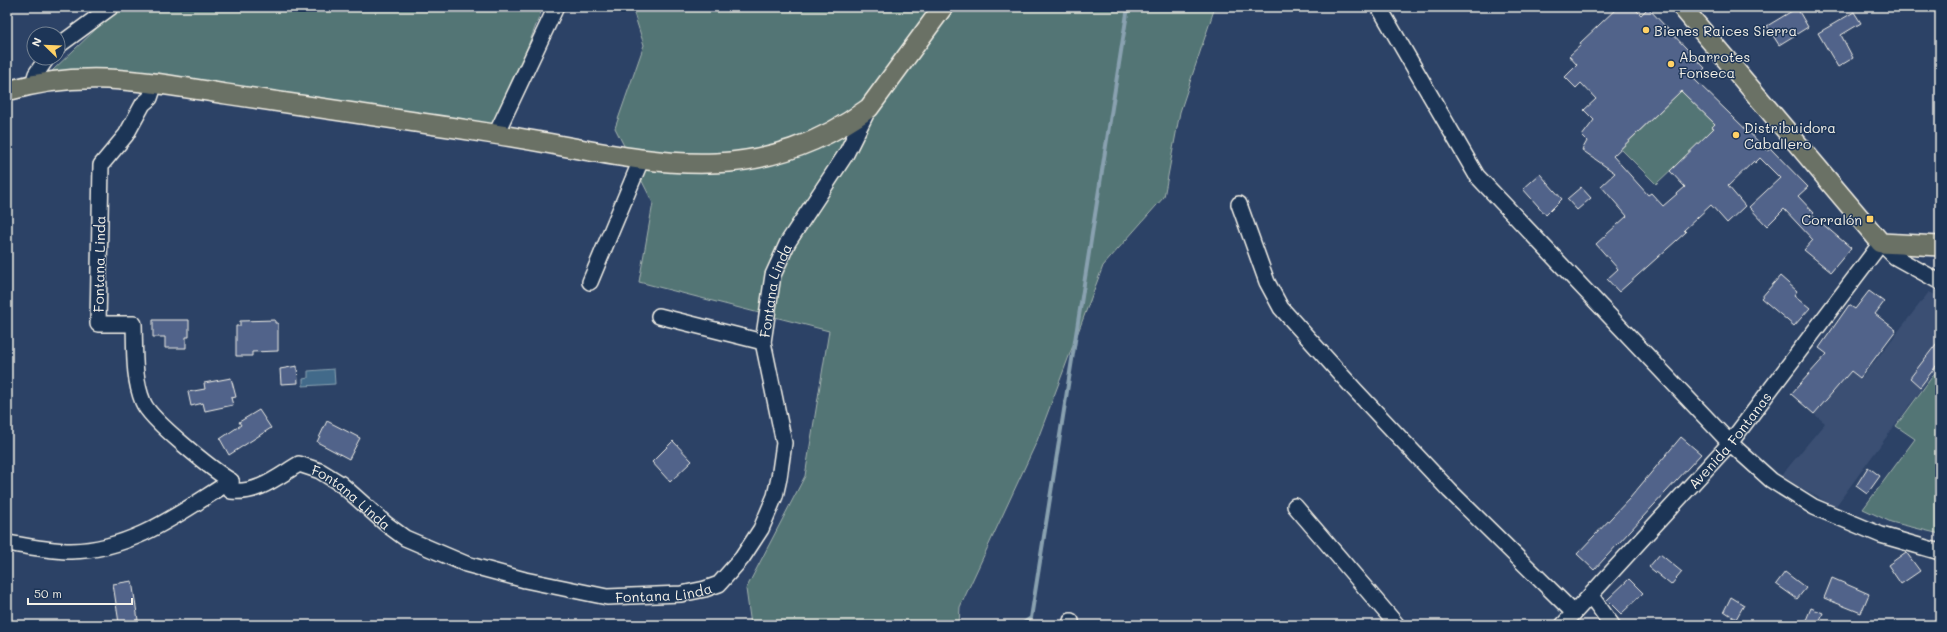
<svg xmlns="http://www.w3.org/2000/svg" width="1947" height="632" viewBox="0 0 1947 632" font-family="Mali,sans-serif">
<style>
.built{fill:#3b4f73}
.green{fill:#527475;stroke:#a3b2ae}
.water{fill:#426b8a;stroke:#89a1b0}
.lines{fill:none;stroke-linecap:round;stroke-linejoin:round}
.stream{stroke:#89a1b0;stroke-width:4}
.building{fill:#51648a;stroke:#f4f1e8;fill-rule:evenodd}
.minor-casing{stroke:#f4f1e8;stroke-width:18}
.major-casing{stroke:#f4f1e8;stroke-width:22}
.minor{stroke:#1d3557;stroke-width:15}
.major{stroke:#6b7165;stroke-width:19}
.poi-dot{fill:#ffd166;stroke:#1d3557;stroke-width:1.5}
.labels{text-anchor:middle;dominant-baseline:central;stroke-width:3;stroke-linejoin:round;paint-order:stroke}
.poi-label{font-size:14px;fill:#f4f1e8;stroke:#1d3557;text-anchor:start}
.street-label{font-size:14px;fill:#f4f1e8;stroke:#1d3557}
</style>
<rect width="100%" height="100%" fill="#2c4266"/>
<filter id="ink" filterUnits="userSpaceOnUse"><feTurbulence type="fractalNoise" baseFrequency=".025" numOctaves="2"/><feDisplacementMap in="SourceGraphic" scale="8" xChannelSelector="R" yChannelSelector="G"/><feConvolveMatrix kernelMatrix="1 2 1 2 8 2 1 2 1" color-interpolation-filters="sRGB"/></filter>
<g filter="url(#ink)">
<polygon class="built" points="1929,292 1940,297 1940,364 1835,507 1781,476 1825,423 1814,414 1851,371 1861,379"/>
<g class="green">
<polygon points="119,7 543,7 496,129 138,77 52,71"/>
<polygon points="632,7 1215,7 1180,112 1164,197 1103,266 1037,441 960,607 959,625 751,625 746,589 805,476 829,331 639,282 653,203 615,128 644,45"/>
<polygon points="1681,91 1715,124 1712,127 1714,129 1656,184 1621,149"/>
<polygon points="1940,366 1940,534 1891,522 1863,509 1915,439 1896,426"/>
</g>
<polygon class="water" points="334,369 335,384 303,386 303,379 308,378 308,371"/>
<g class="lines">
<polyline class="stream" points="1021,625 1031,618 1128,7"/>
</g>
<g class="building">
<path d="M1618,7h15l8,8 7,-7 57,60 -11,11 74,72 2,-3 38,39 -10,9 16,17 -2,2 39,33 -20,24 -27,-22 9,-10 -29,-31 -17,17 -18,-19 31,-29 -20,-20 -5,5 -1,-2 -26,25 17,20 -18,17 -16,-18 -27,25 2,2 -67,60 -12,-13 11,-10 -22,-25 31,-28 -26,-30 14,-13 -33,-23 5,-9 -5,-5 12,-16 -10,-10 12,-11 -15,-16 -5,5 -11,-11 12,-12 -8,-9 12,-11 -1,-2zM1681,91l34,33 -3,3 2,1 -44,43 15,16 -22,19 -12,-13 -3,2 -35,-39z"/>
<polygon points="1797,8 1808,27 1779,45 1767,26"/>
<polygon points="1854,12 1861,23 1841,35 1853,58 1838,67 1818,33"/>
<polygon points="1540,174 1562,199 1546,215 1523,189"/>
<polygon points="1581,187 1591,198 1577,210 1567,199"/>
<polygon points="1780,276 1797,291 1794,295 1810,308 1794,326 1761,298"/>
<polygon points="1869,291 1884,302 1875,314 1896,330 1860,378 1851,371 1814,414 1791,394 1827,354 1819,348 1849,305 1855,309"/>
<polygon points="153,320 189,320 189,337 186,337 186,348 165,348 165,337 153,337"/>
<polygon points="275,320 275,323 278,323 278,351 252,352 252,356 236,356 236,326 240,326 240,321"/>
<polygon points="1940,339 1940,361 1920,387 1910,378"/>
<polygon points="297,366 298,383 281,384 280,369"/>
<polygon points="231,378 236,397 231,398 233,405 205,411 203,403 191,406 188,392 205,389 204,383"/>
<polygon points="259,410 271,428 229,455 220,439 241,425 239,422"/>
<polygon points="327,421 360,438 349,459 317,442"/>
<polygon points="1681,437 1701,454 1594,570 1577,554 1630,498"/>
<polygon points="673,441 692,461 670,482 652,462"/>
<polygon points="1868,467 1880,476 1867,494 1856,486"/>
<polygon points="1906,552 1920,571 1901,584 1888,565"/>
<polygon points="1660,554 1682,572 1671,585 1649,567"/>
<polygon points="1785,572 1806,588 1797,599 1776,584"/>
<polygon points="1832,578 1869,594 1861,613 1824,598"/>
<polygon points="1629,579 1643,593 1621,614 1607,600"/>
<polygon points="132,581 138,620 119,623 113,584"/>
<polygon points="1731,597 1744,605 1736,619 1724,611"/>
<polygon points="1811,608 1823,613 1818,625 1804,625"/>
</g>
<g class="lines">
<g class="minor-casing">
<g id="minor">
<polyline points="1379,7 1477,176 1730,443 1771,480 1814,507 1881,535 1940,552"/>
<polyline points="58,46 111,7"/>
<path d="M155,83l-5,15 -7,6 -17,31 -25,30 -3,159h36c1,25 -1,54 9,78 7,18 70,68 88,79"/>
<polyline points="33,84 36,74 47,58"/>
<polyline points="496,134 556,7"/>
<polyline points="1239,204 1267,282 1281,308 1355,390 1450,491 1574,613"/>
<polyline points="590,282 641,160"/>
<polyline points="659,316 763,342"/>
<polyline points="1295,506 1397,625"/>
<path id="s1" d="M7,543c21,3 42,8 64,8 62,-1 110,-39 160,-70v10c27,3 46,-14 68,-27l21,7 21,13 45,40 19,14 61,26 59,16 82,17 74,-3 24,-5 14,-5 23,-26 19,-29 14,-33 4,-18 5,-35 -21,-101 10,-67 15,-33 58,-88 23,-46"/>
<polyline points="1591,596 1612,625"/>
<polyline points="1070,625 1071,621"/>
<path id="s2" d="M1563,625l167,-182 151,-200 14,14 45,25"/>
</g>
</g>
<g class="major-casing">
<g id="major">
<polyline points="1682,7 1881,243 1940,246"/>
<path d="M7,91c77,-23 142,-9 219,3 90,13 179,26 268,40 137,21 251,65 375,-26l74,-101"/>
</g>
</g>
<use href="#minor" class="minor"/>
<use href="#major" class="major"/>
</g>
</g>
<g class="poi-dot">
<circle cx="1646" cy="30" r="4"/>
<circle cx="1671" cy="64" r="4"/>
<circle cx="1736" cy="135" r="4"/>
<rect x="1866" y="215" width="8" height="8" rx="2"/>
</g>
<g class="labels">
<g class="poi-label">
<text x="1654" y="30">Bienes Raices Sierra</text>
<text x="1679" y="56">Abarrotes<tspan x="1679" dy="16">Fonseca</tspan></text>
<text x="1744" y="127">Distribuidora<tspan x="1744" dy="16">Caballero</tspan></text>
<text x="1862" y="219" text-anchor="end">Corralón</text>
</g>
<g class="street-label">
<text transform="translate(99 264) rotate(-89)">Fontana Linda</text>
<text stroke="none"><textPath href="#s1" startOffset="1097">Fontana Linda</textPath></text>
<text stroke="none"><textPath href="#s2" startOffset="249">Avenida Fontanas</textPath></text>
<text stroke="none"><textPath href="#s1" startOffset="389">Fontana Linda</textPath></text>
<text stroke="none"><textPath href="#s1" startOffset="725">Fontana Linda</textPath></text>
</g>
</g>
<rect width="1947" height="632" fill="none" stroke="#1d3557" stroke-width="24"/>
<rect x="12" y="12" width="1923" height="608" fill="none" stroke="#f4f1e8" stroke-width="1.5" filter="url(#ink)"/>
<g transform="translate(46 46) rotate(293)"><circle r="19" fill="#1d3557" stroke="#738091"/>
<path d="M0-3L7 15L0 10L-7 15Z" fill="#ffd166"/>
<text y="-6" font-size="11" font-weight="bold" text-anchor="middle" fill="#f4f1e8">N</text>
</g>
<path d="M28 598v6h104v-6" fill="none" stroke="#f4f1e8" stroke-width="2"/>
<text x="34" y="598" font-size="12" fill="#f4f1e8" stroke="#1d3557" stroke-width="3" paint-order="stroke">50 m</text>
</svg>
